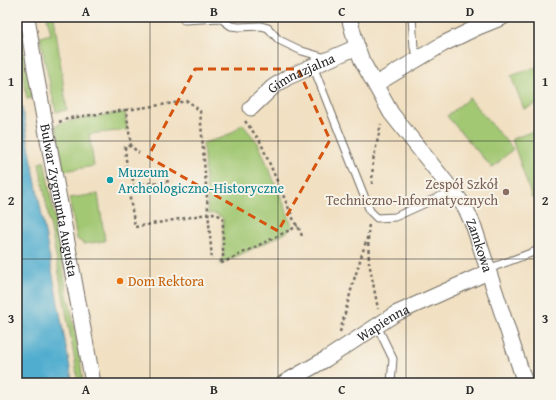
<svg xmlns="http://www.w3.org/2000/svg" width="556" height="400" viewBox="0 0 556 400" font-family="'Gentium Book Plus',serif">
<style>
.green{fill:#a2c873;stroke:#667a4f}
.water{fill:#51adcf;stroke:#3e6c7d}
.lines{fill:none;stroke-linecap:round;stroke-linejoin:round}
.service-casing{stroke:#706a60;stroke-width:9}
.minor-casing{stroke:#706a60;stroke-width:17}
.path{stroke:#706a60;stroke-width:2.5;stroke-dasharray:3 3;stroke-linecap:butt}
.service{stroke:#fff;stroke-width:7}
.minor{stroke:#fff;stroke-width:15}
.marked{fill:none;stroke:#d5540f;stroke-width:3;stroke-dasharray:8 5;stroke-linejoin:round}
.grid{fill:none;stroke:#2b2b2b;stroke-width:1;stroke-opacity:0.55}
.culture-dot{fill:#0f9aa8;stroke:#f7f3e8;stroke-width:1.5}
.education-dot{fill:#8d6e63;stroke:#f7f3e8;stroke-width:1.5}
.food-dot{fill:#e8710a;stroke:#f7f3e8;stroke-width:1.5}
.labels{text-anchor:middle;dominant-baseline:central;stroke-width:4;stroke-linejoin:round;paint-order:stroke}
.street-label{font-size:14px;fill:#2b2b2b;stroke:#f7f3e8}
.culture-label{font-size:14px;fill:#0d838f;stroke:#f7f3e8;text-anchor:start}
.education-label{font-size:14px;fill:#785e54;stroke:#f7f3e8;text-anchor:end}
.food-label{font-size:14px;fill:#c56008;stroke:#f7f3e8;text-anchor:start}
.neatline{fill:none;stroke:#2b2b2b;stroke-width:1.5}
.grid-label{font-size:13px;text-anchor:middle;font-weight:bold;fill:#2b2b2b}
</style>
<rect width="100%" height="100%" fill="#f7f3e8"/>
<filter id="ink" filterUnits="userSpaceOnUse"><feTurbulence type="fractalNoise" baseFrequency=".025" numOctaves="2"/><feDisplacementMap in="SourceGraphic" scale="8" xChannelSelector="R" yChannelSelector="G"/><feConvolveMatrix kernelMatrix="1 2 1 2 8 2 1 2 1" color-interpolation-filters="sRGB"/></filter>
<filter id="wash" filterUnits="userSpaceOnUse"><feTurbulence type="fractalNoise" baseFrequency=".012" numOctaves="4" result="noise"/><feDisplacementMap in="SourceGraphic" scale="16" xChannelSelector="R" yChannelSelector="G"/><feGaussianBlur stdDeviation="0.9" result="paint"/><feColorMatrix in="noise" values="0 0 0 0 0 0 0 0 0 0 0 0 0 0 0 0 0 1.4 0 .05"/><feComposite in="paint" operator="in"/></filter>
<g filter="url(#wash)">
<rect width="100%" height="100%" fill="#f1e0c2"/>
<g class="green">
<polygon points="47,17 54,17 67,110 56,112 44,57 40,37 51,34"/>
<polygon points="17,41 22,42 32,98 27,99"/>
<polygon points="539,66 539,103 524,109 511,76"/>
<polygon points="469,98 513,149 492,168 447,116"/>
<polygon points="125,112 127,130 89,134 94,166 64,171 56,125 73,120"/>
<path d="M242,124l16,19 35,83 -7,7 -66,31 3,-7v-38c-4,-5 -9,-6 -15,-5l-5,-71c18,-5 25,-5 39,-19z"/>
<polygon points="539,129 539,195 532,198 512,139"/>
<polygon points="44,160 59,243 68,300 69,300 80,359 83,383 78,383 75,361 39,163 43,162"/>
<polygon points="98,194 105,241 84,244 77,239 69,198"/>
</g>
<polygon class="water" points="17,80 72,379 72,383 17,383"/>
</g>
<g filter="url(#ink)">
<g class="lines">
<g class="service-casing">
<g id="service">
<polyline points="412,17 414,48 420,58"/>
<polyline points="184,20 220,18 231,26 239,27 261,26 268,28 279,40 302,51 326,58"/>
<polyline points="313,66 370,211 377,218 395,217 452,191"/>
<polyline points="488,272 496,266 539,250"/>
<polyline points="377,326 393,359 391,383"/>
</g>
</g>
<g class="minor-casing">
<g id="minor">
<path id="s1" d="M27,17l8,52 58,314"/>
<path id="s2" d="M349,17l8,30 5,14 29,52 26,33 42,53 7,10 8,18 51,156"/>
<polyline points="376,84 443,44 478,27 503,17"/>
<path id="s3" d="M251,108l22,-21 15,-10 69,-30"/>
<path id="s4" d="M284,383l42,-24 69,-45 93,-42"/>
</g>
</g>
<g class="path">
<polyline points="126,110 188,101 200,111 212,260"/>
<polyline points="245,121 260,141 295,223 298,226 302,236"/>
<polyline points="59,122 70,118 126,110 131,146 139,153"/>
<polyline points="131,146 125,147 127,170 132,170 134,192 129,193 135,227 213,213 220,216 223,219 223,258 220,264 298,226"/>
<polyline points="142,184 172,181"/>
<polyline points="372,184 373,161 381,124"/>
<polyline points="368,237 369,262 378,309"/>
<polyline points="340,332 353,283 368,235 369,223"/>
</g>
<use href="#service" class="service"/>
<use href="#minor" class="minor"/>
</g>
</g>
<path class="marked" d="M195,69h103l32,71 -52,91 -130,-74z"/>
<path class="grid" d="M150,17v366M278,17v366M406,17v366M17,141h522M17,259h522"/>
<circle class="culture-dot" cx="110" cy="180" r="4"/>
<circle class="education-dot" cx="506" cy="192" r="4"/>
<circle class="food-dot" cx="120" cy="281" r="4"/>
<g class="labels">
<g class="street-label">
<text stroke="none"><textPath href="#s3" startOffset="62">Gimnazjalna</textPath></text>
<text stroke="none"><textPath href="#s1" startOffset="186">Bulwar Zygmunta Augusta</textPath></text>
<text stroke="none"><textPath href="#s2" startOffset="266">Zamkowa</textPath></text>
<text stroke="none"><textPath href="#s4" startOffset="116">Wapienna</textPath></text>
</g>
<g class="culture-label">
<text x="118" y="172">Muzeum<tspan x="118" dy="16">Archeologiczno-Historyczne</tspan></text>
</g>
<g class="education-label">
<text x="498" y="184">Zespół Szkół<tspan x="498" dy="16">Techniczno-Informatycznych</tspan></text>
</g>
<g class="food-label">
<text x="128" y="281">Dom Rektora</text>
</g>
</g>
<rect width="556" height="400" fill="none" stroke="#f7f3e8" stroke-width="44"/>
<rect x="22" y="22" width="512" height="356" class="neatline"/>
<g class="grid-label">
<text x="86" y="16">A</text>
<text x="214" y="16">B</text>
<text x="342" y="16">C</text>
<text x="470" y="16">D</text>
<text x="11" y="86">1</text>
<text x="545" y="86">1</text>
<text x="11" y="205">2</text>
<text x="545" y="205">2</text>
<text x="11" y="323">3</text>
<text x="545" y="323">3</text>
<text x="86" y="394">A</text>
<text x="214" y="394">B</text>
<text x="342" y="394">C</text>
<text x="470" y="394">D</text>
</g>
</svg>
